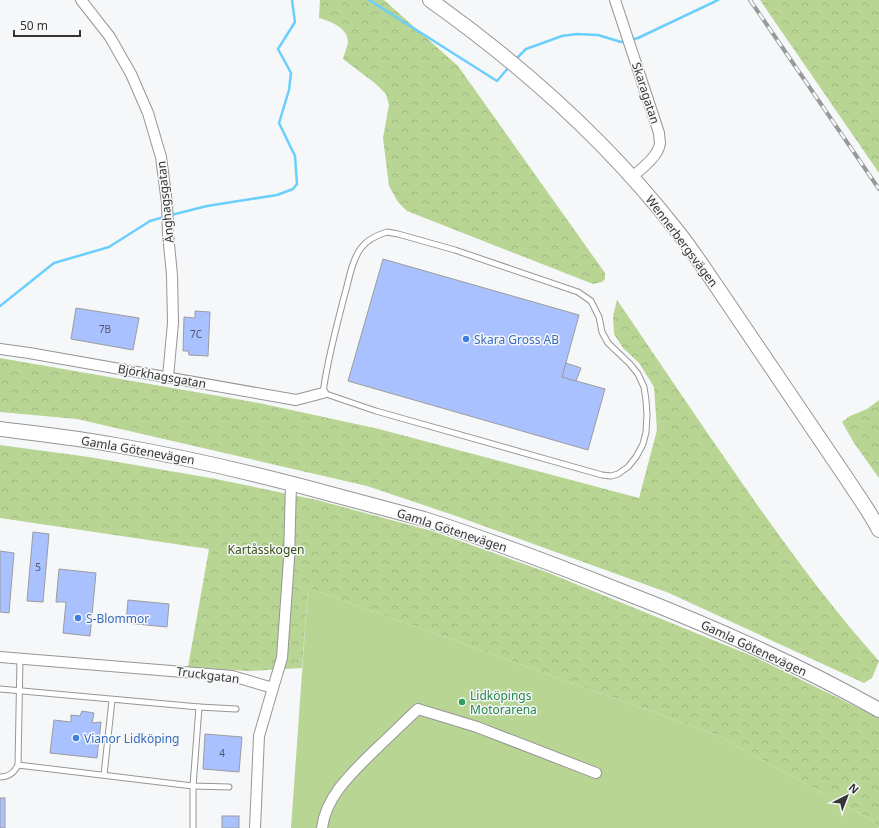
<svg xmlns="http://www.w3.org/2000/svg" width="879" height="828" viewBox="0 0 879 828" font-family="'Noto Sans',sans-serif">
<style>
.green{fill:#b8d594}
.forest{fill:url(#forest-crowns)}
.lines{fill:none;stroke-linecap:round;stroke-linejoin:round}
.stream{stroke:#6bcffe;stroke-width:2.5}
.building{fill:#aac1ff;stroke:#9c9c9d}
.lane-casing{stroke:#969697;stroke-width:7}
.street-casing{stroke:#969697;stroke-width:12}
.secondary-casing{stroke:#969697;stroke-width:16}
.lane{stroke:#fff;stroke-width:5}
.street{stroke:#fff;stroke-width:10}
.secondary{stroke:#fff;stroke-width:14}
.rail-casing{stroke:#98999a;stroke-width:4}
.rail{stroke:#f6f7f8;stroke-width:2.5;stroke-dasharray:8;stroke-linecap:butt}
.shop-dot{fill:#3f7fe0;stroke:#f6f7f8;stroke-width:1.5}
.leisure-dot{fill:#2e9e5b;stroke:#f6f7f8;stroke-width:1.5}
.labels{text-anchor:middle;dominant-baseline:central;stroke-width:3;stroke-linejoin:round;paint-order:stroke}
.number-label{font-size:10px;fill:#525868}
.street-label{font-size:12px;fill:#353536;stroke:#f6f7f8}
.shop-label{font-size:12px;fill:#366cbe;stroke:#f6f7f8;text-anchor:start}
.park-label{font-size:12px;fill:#394f15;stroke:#f6f7f8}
.leisure-label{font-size:12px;fill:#27864d;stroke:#f6f7f8;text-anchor:start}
</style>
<defs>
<pattern id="forest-crowns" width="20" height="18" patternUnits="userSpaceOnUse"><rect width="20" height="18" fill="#b8d594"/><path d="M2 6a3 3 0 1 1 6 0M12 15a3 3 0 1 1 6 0" fill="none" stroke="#9fb780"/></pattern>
</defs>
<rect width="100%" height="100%" fill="#f6f7f8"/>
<polygon class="green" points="308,588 717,735 875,822 879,828 291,828"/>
<g class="forest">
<path d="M320,0h64l74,66 147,207v6l-3,3 -9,2 -186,-73 -9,-9 -9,-16 -6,-48 6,-33 -3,-11 -10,-10 -33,-25c1,-5 5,-13 5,-18 -1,-14 -19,-20 -29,-23z"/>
<polygon points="760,0 879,0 879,173"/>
<path d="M617,300c42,61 83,123 125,183 43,62 87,122 137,178l-7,17 -8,5 -195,-90 -210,-76 -92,-31 -290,-67 -77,-7v-54l259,45 120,26 260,69 18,-68 -3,-43 -15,-24 -16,-15 -9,-14 -1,-18z"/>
<polygon points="879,400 879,478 854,443 842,422 850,416 867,409"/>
<polygon points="0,445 89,457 216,479 317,500 432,531 544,571 757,658 879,718 879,828 875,822 717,735 308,588 302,668 249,671 188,667 209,549 0,518"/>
</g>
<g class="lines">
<g class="stream">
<polyline points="369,0 497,81 509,67"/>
<polyline points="630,40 638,38 718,0"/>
<polyline points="515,60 526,49 562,36 577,34 598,35 621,42 625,41"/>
<polyline points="171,215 207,206 277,195 293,189 297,184 295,156 279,123 289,90 291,73 278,49 295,22 292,0"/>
<polyline points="0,306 54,263 109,247 150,221 164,217"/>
</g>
</g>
<g class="building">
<polygon points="383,259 579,315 562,377 605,389 588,450 348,381"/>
<polygon points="76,308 139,318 133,350 71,339"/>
<polygon points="195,311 210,312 208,356 189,355 188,351 183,351 184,317 195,318"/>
<polygon points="566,363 581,368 576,381 562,377"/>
<polygon points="33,532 49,534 43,602 27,601"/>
<polygon points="0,551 14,553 9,613 0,612"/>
<polygon points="59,569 96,573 90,636 63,633 66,602 56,602"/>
<polygon points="128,600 169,604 167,627 126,623"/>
<polygon points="82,711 94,713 92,723 101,722 97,758 50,753 54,720 71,722 71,715 80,716"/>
<polygon points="205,734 242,737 239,772 203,769"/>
<rect x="0" y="798" width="5" height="30"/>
<rect x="222" y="816" width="17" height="12"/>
</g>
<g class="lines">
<g class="lane-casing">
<g id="lane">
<path d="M387,232l11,2 57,16 123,42 13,9 8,16 3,15 6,11 22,21 8,10 6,13 2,13 1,15 -1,17 -3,12 -7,13 -8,10 -10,7 -7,2 -9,-1 -226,-64 -53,-18c4,-32 13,-64 21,-96 5,-16 7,-35 17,-49 6,-8 16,-13 26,-16z"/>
<polyline points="0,689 199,707 193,786 229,787"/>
<polyline points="199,707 236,709"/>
<polyline points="18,765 193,786 193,828"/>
<polyline points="104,775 112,700"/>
<path d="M0,777c9,0 14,-4 18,-12l2,-106"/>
</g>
</g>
<g class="street-casing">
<g id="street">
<polyline points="81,0 110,37 131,74 148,113 161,157 167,203 168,234 172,275 173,323 168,377"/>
<path d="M615,0l44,133c0,4 1,7 1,10 -1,13 -19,26 -28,34"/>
<polyline points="0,349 29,353 296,400 323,393"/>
<polyline points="0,657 232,676 273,688 259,736 255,828"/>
<polyline points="273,688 282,658 289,559 291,483"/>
<path d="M322,828c4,-33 32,-57 54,-79 14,-13 28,-27 42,-40l59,18 119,46"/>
</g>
</g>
<g class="secondary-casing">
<g id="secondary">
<path d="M430,0c93,66 178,142 248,232 15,19 28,39 41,58 22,32 43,64 65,96 21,31 42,62 63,93 11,17 23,33 32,51"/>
<path d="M0,429c39,5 77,9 115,16 75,13 150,31 223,51 29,8 57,15 86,23 66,21 132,46 197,72 88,34 175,72 258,119"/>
</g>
</g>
<use href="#lane" class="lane"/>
<use href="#street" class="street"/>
<use href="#secondary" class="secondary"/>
<g class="rail-casing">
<polyline id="rail" points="750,0 879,189"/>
</g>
<use href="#rail" class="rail"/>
</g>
<g class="shop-dot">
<circle cx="466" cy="339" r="4"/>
<circle cx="78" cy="618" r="4"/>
<circle cx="76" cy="738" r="4"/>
</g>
<circle class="leisure-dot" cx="462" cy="702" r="4"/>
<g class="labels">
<g class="number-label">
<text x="105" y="329">7B</text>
<text x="196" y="334">7C</text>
<text x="38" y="567">5</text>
<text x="222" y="753">4</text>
</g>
<g class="street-label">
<text transform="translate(646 93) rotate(72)">Skaragatan</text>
<text transform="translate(165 202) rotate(-96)">Änghagsgatan</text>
<text transform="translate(682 241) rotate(53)">Wennerbergsvägen</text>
<text transform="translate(162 376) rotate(10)">Björkhagsgatan</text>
<text transform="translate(138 450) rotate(10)">Gamla Götenevägen</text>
<text transform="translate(452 530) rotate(18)">Gamla Götenevägen</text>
<text transform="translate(754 648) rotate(25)">Gamla Götenevägen</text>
<text transform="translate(208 675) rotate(7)">Truckgatan</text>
</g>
<g class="shop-label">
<text x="474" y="339">Skara Gross AB</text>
<text x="86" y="618">S-Blommor</text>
<text x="84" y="738">Vianor Lidköping</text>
</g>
<g class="park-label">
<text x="266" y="549">Kartåsskogen</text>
</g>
<g class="leisure-label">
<text x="470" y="695">Lidköpings<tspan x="470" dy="14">Motorarena</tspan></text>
</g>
</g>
<g transform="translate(847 796) rotate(42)" stroke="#f6f7f8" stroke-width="3" paint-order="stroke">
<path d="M0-3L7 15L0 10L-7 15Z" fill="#353536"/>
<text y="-6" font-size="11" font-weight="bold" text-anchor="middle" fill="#353536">N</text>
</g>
<path d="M14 30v6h66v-6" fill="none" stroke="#353536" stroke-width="2"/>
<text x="20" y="30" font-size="12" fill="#353536" stroke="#f6f7f8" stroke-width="3" paint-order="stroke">50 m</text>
</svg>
